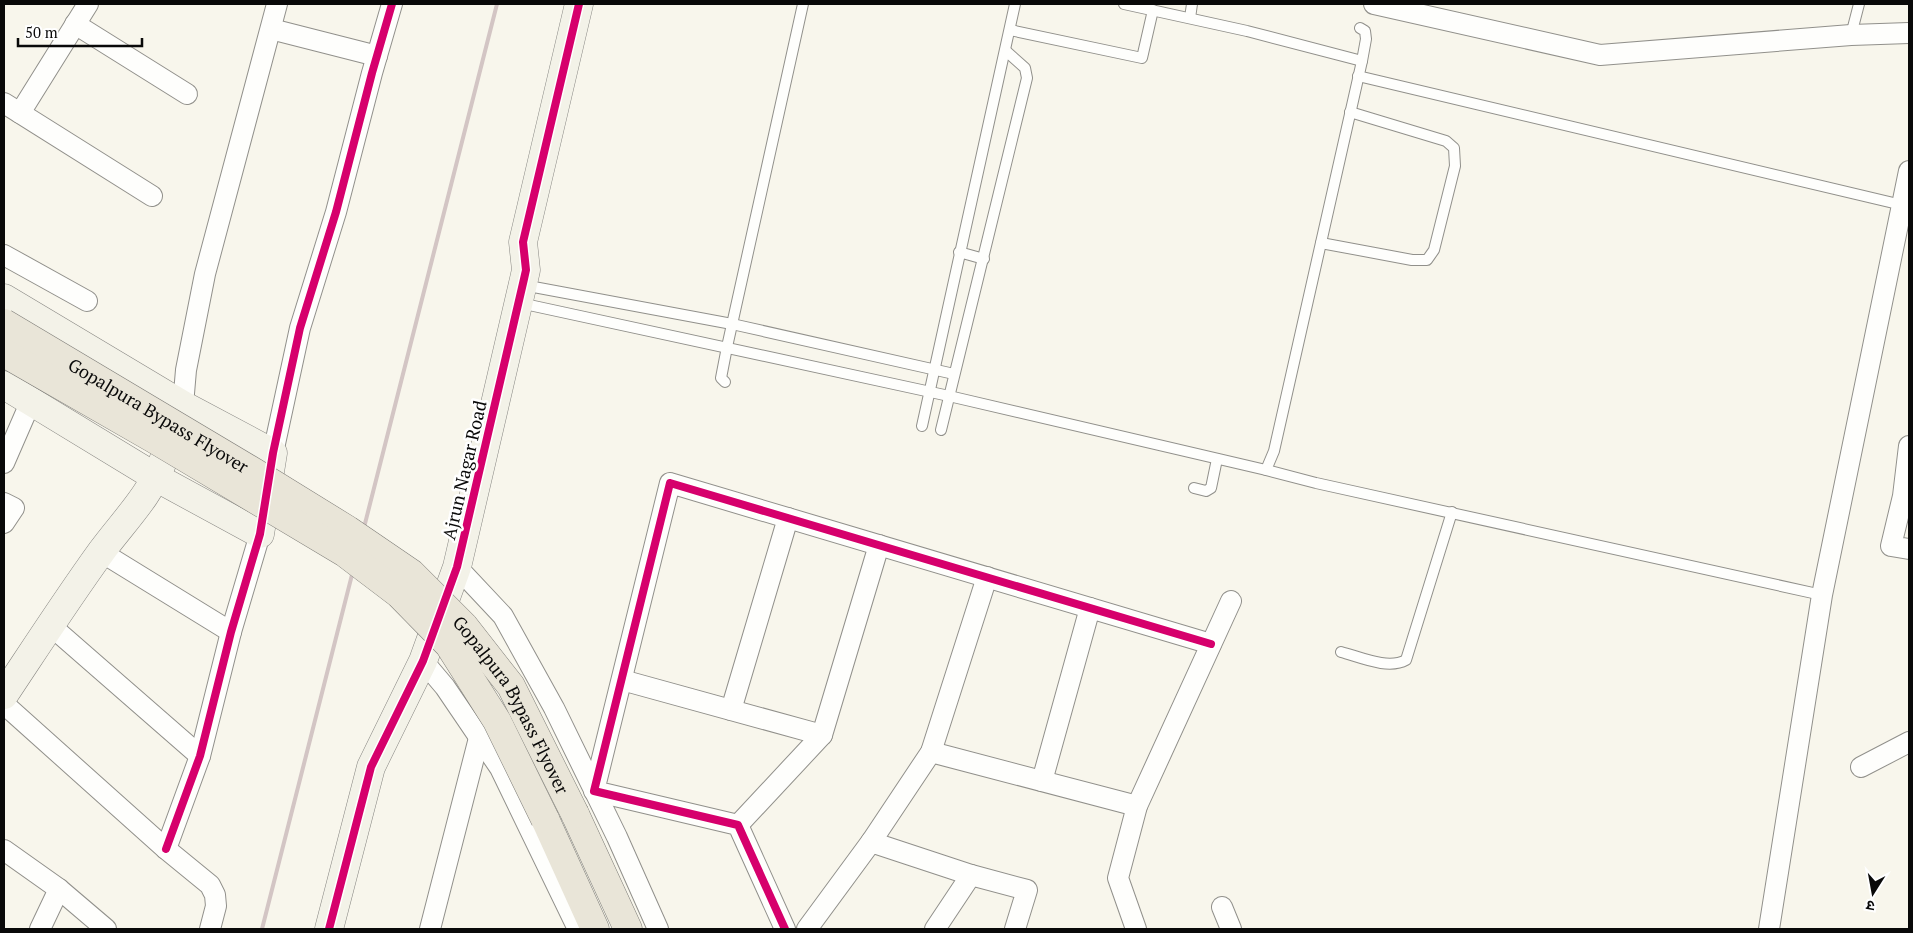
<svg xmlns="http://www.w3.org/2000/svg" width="1913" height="933" viewBox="0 0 1913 933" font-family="'PT Serif','Noto Sans Devanagari',serif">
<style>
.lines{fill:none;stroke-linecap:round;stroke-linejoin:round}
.lane-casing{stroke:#91908b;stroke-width:12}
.street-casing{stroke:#91908b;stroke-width:22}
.secondary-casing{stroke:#878682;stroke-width:29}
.primary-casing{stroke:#7e7d78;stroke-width:29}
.lane{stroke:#fefefc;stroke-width:10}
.street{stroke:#fefefc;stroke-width:20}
.secondary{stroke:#f3f2e8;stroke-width:28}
.primary{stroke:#e9e5d8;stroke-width:28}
.rail{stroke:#d3c5c4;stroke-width:4}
.primary-bridge-casing{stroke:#7e7d78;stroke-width:29;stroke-linecap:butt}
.primary-bridge{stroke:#e9e5d8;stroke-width:28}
.cycleway-casing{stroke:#fff;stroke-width:11}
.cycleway{stroke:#d6006c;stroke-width:8}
.labels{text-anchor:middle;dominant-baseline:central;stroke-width:5;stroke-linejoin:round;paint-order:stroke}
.street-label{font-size:18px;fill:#090909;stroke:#fff}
</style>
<rect width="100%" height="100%" fill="#f8f6ec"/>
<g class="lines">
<g class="lane-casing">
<g id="lane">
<polyline points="1124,4 1247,31 1362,61"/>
<polyline points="1190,18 1192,4"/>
<polyline points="1010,30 1142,58 1153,10"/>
<polyline points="1851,35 1859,4"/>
<polyline points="1358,76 1902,205"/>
<polyline points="1321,243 1412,260 1427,260 1434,250 1455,166 1454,148 1446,141 1350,112"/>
<polyline points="959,252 984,259"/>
<polyline points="523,285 732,324 954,374"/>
<polyline points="520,303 949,396 1266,470 1274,451 1362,61 1366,39 1365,31 1360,28"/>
<polyline points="725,382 721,378 727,347 803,4"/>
<polyline points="922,426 1015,4"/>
<polyline points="941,430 1027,78 1025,68 1006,51"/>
<polyline points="1266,470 1316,483 1822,595"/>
<polyline points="1194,488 1206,491 1211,488 1217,459"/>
<path d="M1341,652c19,5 47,18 65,8l46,-148"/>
</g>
</g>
<g class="street-casing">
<g id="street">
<polyline points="1374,4 1600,55 1851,35 1909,33"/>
<polyline points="75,24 187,94"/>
<polyline points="271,29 377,56"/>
<polyline points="4,103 152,196"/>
<polyline points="20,113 88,4"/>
<polyline points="4,255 87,301"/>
<polyline points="183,405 186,370 205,274 277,4"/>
<polyline points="1909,446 1903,496 1891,546 1909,549"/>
<polyline points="273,453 300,328 336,212 372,73 392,4"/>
<polyline points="4,463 31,401"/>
<polyline points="4,503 14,508 4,523"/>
<polyline points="101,552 231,632"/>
<polyline points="457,567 503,616 554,708 617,837 658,929"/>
<polyline points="51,626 200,756"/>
<polyline points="423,661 445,687 500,768 578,929"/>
<polyline points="622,680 822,735"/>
<polyline points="4,704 166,849 210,885 215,895 216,906 210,929"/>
<polyline points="731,710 788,518"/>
<polyline points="931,752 1137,806"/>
<polyline points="1861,767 1909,742"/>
<polyline points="1042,781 1090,608"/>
<polyline points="738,825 822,735 879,545"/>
<polyline points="871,842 931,752 987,577"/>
<polyline points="166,849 200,756 231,632 260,534"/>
<polyline points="4,850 59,889 106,929"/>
<polyline points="971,875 1027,890 1015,929"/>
<polyline points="1222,907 1231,929"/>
<polyline points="40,929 59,889"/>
<polyline points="430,929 479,738"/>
<polyline points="785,929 738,825 594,791 670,483 1211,644"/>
<polyline points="807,929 871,842 971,875 935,929"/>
<polyline points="1136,929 1118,878 1137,806 1231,601"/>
<polyline points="1769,929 1822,595 1909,171"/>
</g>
</g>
<g class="secondary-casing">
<g id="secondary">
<polyline points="4,298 183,405 273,453 260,534 157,478 4,385"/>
<path d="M4,695c32,-48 63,-96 97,-143 22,-30 49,-56 62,-91"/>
<polyline points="329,929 371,767 423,661 457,567 524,279 526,270 523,242 579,4"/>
</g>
</g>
<g class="primary-casing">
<g id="primary">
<polyline points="575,814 628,929"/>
<polyline points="545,819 595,929"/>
</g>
</g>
<use href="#lane" class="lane"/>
<use href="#street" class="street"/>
<use href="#secondary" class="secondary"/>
<use href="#primary" class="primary"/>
<polyline class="rail" points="262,929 497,4"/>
<g class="primary-bridge-casing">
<g id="primary-bridge">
<path id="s1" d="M4,323l250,149 94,58 63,43 53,53 47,60 64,128"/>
<polyline points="4,353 154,439 345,553 399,594 449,645 497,721 545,819"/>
</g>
</g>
<use href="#primary-bridge" class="primary-bridge"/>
<g class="cycleway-casing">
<g id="cycleway">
<polyline points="166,849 200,756 231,632 260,534 273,453 300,328 336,212 372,73 392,4"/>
<polyline points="329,929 371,767 423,661 457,567 524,279 526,270 523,242 579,4"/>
<polyline points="785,929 738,825 594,791 670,483 1211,644"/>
</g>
</g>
<use href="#cycleway" class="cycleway"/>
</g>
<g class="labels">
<g class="street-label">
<text stroke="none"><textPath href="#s1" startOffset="180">Gopalpura Bypass Flyover</textPath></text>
<text transform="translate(464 470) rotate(-77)">Ajrun Nagar Road</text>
<text stroke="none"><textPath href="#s1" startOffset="645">Gopalpura Bypass Flyover</textPath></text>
</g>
</g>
<rect width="1913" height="933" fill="none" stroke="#090909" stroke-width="10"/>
<g transform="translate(1873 893) rotate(191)" stroke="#ffffff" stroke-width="4" paint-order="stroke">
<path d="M0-4L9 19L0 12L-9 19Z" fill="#090909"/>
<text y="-8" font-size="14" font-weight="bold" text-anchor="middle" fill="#090909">उ</text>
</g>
<path d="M18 38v8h124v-8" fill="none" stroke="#090909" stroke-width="2.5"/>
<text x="25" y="38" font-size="15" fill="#090909" stroke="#ffffff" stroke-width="4" paint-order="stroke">50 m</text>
</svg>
